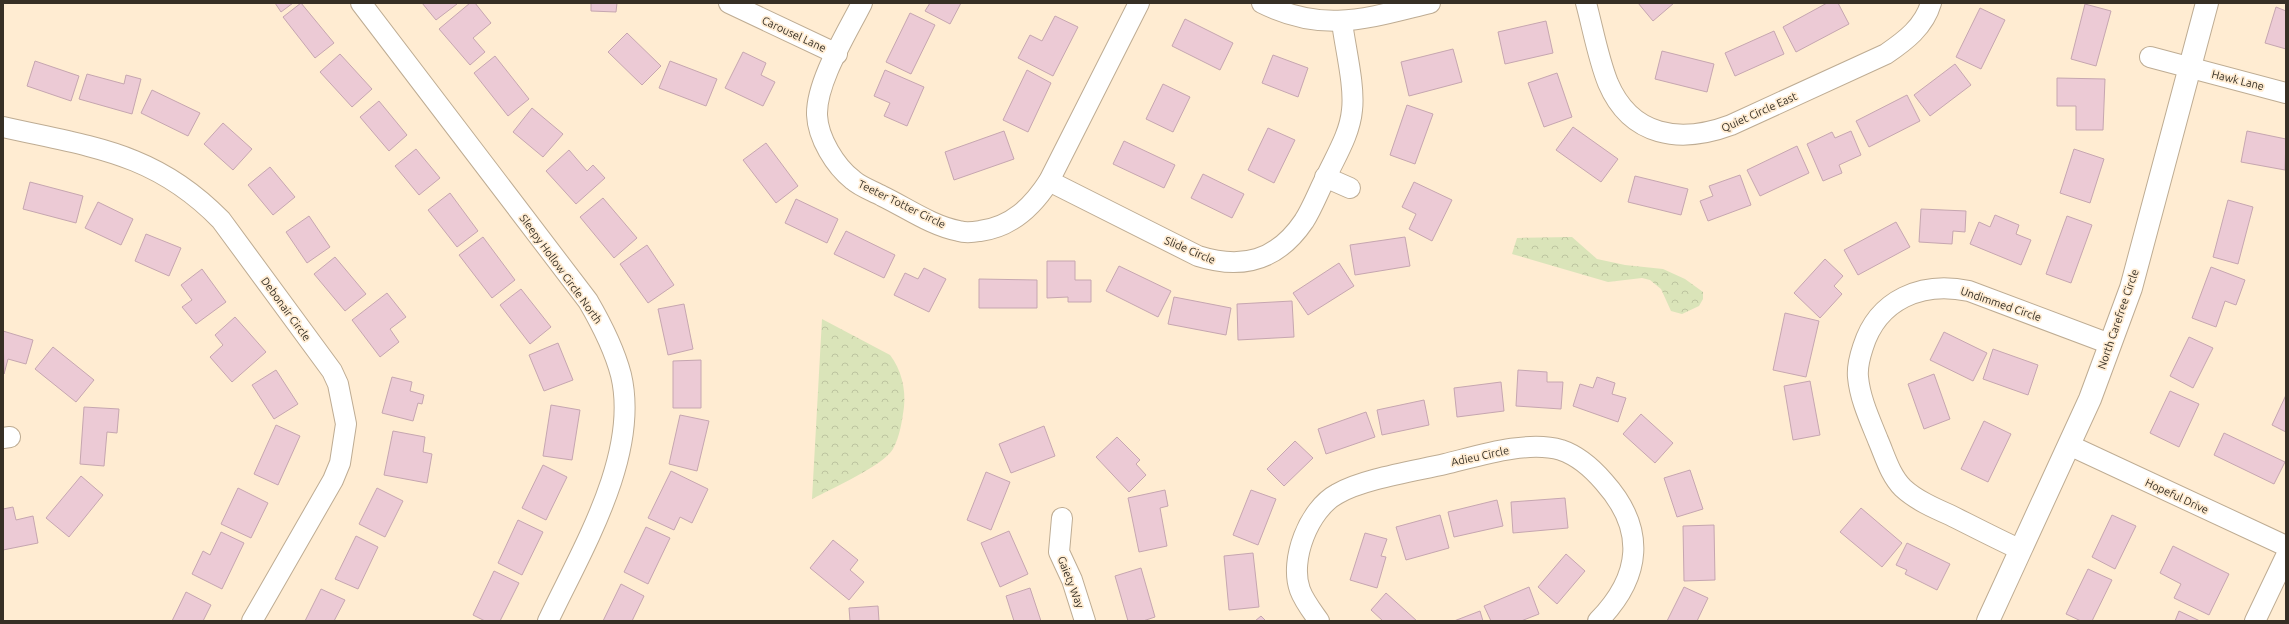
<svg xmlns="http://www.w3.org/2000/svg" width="2289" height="624" viewBox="0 0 2289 624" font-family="Ubuntu,sans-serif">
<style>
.park{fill:url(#park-crowns)}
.building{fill:#eccad5;stroke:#c6a6b0}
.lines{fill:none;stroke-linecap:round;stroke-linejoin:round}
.minor-casing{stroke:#beac93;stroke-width:22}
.secondary-casing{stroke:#beac93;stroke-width:24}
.minor{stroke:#fff;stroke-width:20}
.secondary{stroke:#fff;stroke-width:22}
.labels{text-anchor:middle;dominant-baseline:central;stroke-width:3.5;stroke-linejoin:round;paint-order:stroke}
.street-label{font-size:11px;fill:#362f25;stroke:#ffecd2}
</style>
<defs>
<pattern id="park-crowns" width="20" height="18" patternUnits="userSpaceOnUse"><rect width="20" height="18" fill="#dae4b9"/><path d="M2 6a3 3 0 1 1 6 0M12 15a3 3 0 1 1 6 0" fill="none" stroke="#bcc49f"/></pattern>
</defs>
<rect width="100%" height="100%" fill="#ffecd2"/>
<g class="park">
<polygon points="1572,237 1597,259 1625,265 1663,269 1685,279 1703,292 1703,299 1699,306 1682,314 1671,311 1661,289 1650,280 1642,278 1608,282 1512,254 1517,238"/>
<path d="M822,319l68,36c11,14 16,34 14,52 -2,14 -4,29 -11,42 -9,16 -62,40 -81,50z"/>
</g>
<g class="building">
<polygon points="275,3 293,3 281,12"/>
<polygon points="301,3 334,43 315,58 283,17"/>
<polygon points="422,3 456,3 457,4 436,20"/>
<polygon points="470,3 475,3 491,23 473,38 485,52 470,65 439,29"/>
<polygon points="591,3 617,3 616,12 591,11"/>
<polygon points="930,3 961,3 950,24 925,11"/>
<polygon points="1638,3 1674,3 1653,21"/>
<polygon points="1827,3 1838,3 1849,24 1796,52 1783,27"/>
<polygon points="2085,4 2111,11 2096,66 2071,59"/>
<polygon points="2276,7 2286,11 2286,49 2265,43"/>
<polygon points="1980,8 2005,20 1981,69 1956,57"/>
<polygon points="910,13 935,25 911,74 886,62"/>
<polygon points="1055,16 1078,27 1053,76 1018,58 1030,35 1042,41"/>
<polygon points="1185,19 1233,43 1220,70 1172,46"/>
<polygon points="1546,21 1553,53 1505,64 1498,32"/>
<polygon points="1774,31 1784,54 1735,76 1725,53"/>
<polygon points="627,33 661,66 642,85 608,52"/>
<polygon points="1453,49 1462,82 1409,96 1401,62"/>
<polygon points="1662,51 1714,64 1707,92 1655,79"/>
<polygon points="743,52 766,63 761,75 775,82 763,106 725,88"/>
<polygon points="340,54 372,89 352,107 320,72"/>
<polygon points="1273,55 1308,68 1298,97 1262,83"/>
<polygon points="495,56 529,99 508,116 474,73"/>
<polygon points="35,61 79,76 71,101 27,86"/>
<polygon points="670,61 717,79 706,106 659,88"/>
<polygon points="1955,64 1971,85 1930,116 1914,95"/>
<polygon points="885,70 924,87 907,126 884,116 890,103 874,96"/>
<polygon points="1027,70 1051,83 1028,132 1003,120"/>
<polygon points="1557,73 1572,117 1544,127 1528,83"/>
<polygon points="87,74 124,84 126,75 141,79 132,114 79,99"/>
<polygon points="2057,78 2105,79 2103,130 2076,130 2076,106 2057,106"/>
<polygon points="1163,84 1190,97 1173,132 1146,119"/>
<polygon points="152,90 200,113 188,136 141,113"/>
<polygon points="1907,95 1920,121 1869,147 1856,121"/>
<polygon points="379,101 407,135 389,151 360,117"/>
<polygon points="1407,105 1433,114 1415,164 1390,155"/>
<polygon points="532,108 563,134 543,157 513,132"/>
<polygon points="223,123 252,149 233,170 204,144"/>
<polygon points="1573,127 1618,159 1601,182 1556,150"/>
<polygon points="1268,128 1295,140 1274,183 1248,170"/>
<polygon points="1004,131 1014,159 954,180 945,152"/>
<polygon points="1851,131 1861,155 1839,165 1842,173 1823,181 1807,144 1832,132 1835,138"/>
<polygon points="2247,131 2286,139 2285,170 2241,162"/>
<polygon points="1124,141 1175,165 1164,188 1113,164"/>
<polygon points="766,143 798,186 776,203 743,160"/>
<polygon points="1797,146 1809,173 1760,196 1747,170"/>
<polygon points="416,149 440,178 419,195 395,166"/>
<polygon points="2074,149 2104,159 2090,203 2060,193"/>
<polygon points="569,150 587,171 593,165 605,178 576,204 546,171"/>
<polygon points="270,167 295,197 273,215 248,185"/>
<polygon points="1203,174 1244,194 1232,218 1191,198"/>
<polygon points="1740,175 1751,205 1708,221 1700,201 1713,196 1709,186"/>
<polygon points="1635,176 1688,189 1681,215 1628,202"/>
<polygon points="30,182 83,196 76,223 23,209"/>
<polygon points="1414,182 1452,200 1432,241 1409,229 1416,214 1402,207"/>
<polygon points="450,193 478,231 457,247 428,210"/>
<polygon points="603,198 637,238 614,258 580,217"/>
<polygon points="796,199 838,219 827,243 785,223"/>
<polygon points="2228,200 2253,207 2238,264 2213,257"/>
<polygon points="98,202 133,219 121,245 85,228"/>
<polygon points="1921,209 1966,211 1965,232 1953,231 1952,244 1919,242"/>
<polygon points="1995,215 2019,225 2016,234 2031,240 2021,265 1970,244 1979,222 1990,227"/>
<polygon points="309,216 330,247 307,263 286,232"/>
<polygon points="2067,216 2092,225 2071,283 2046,274"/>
<polygon points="1896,222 1910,247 1858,275 1844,250"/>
<polygon points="846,231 895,255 884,278 834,254"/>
<polygon points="146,234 181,248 169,276 135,261"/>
<polygon points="483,237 515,280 492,298 459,255"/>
<polygon points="1405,237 1410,266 1355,275 1350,245"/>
<polygon points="647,245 674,285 648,303 620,264"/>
<polygon points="335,257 366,294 345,311 314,274"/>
<polygon points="1825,259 1843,276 1834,286 1842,294 1820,318 1794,293"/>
<polygon points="1047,261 1075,261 1075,280 1091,280 1091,302 1068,302 1068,297 1047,298"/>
<polygon points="1339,263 1354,286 1308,315 1293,293"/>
<polygon points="1119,266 1171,291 1158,317 1106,291"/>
<polygon points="2211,267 2245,280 2236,305 2225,301 2216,327 2192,318"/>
<polygon points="924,268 946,279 929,312 894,295 905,273 918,279"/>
<polygon points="202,269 226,302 196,324 182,307 192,300 181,285"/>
<polygon points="979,279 1037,280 1037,308 979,308"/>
<polygon points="521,289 551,327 530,344 500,305"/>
<polygon points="387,293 406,317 390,329 399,342 380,357 352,320"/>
<polygon points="1174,297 1231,308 1226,335 1168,324"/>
<polygon points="1292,301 1294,337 1238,340 1237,304"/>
<polygon points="684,304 693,349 668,355 658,309"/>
<polygon points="1785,313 1819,321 1806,377 1773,370"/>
<polygon points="235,317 266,352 232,382 210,357 223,345 215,335"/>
<polygon points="3,331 33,340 26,364 8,359 4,374"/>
<polygon points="1944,332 1987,353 1973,381 1930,360"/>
<polygon points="2189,337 2213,348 2193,388 2170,376"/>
<polygon points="558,343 573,380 544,391 529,355"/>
<polygon points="53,347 94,380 76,402 35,369"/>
<polygon points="1993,349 2038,365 2028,395 1983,379"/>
<polygon points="701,360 701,408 673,408 673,361"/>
<polygon points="276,370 298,404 274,419 252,385"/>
<polygon points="1518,370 1547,372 1547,382 1563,382 1561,409 1516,406"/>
<polygon points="1934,374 1950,419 1924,429 1908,384"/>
<polygon points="392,377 412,382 410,391 424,395 422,404 418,403 413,421 382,413"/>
<polygon points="1597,377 1615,383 1612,394 1626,398 1618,422 1573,406 1580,384 1593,388"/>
<polygon points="1810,381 1820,435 1793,440 1784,386"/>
<polygon points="1501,382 1504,411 1457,417 1454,388"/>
<polygon points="2170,391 2199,404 2179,447 2150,433"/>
<polygon points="2286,395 2286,432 2272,425"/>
<polygon points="1424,400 1429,425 1382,435 1377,410"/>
<polygon points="551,405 580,410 572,460 543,456"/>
<polygon points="84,407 119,409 117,433 107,432 104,466 80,464"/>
<polygon points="1366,412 1375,437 1326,454 1318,429"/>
<polygon points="1641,414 1673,443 1655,463 1623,434"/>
<polygon points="680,415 709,421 697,471 669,464"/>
<polygon points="1984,421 2011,434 1988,482 1961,469"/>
<polygon points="276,425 300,436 278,485 254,474"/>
<polygon points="1044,426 1055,456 1011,473 999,444"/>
<polygon points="393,431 425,437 423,452 432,454 427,483 384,475"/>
<polygon points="2224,433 2285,462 2274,484 2214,455"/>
<polygon points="1117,437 1140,460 1136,464 1146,475 1129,492 1096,457"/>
<polygon points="1295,441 1313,458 1284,486 1267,469"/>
<polygon points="543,465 567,477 546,520 522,508"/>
<polygon points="1690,470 1703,509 1677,517 1664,478"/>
<polygon points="671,471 708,489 692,523 680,517 674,530 648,518"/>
<polygon points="986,472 1010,482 991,530 967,520"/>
<polygon points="81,476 103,495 69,537 46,518"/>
<polygon points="238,488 268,503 251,538 221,524"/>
<polygon points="377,488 403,501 385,537 359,524"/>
<polygon points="1165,490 1168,506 1160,508 1167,546 1139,552 1128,498"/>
<polygon points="1251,490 1276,499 1258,545 1233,535"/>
<polygon points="1565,498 1568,528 1513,533 1511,502"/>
<polygon points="1497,500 1503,526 1454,537 1448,512"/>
<polygon points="13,507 16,520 33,516 38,543 3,550 3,509"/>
<polygon points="1861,508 1902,543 1882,567 1840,532"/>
<polygon points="1440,515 1449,548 1406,560 1396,527"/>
<polygon points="2112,515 2136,526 2115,569 2092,557"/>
<polygon points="518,520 543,532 522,575 498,563"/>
<polygon points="1714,525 1715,580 1684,581 1683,526"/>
<polygon points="646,527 670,538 648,584 624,572"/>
<polygon points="1009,531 1028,574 1000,587 981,543"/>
<polygon points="221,532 244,543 222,589 192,574 203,551 210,555"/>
<polygon points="1365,533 1387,539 1381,556 1386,557 1377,588 1350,580"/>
<polygon points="356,536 378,547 358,589 335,579"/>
<polygon points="833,540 858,560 850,570 864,582 849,600 810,568"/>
<polygon points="1907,543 1950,564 1937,590 1905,574 1907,570 1896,565"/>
<polygon points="2173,546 2229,574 2209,615 2174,598 2181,584 2160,573"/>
<polygon points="1253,553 1259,607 1229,610 1224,556"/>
<polygon points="1566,554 1585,571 1557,604 1538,587"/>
<polygon points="1141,568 1155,617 1143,621 1128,621 1115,576"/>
<polygon points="2088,569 2112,580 2092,621 2081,621 2066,614"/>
<polygon points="494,571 519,583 500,621 485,621 473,615"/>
<polygon points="621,584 644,596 632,621 603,621"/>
<polygon points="1529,587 1539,614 1521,621 1491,621 1484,606"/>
<polygon points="1684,587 1708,598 1697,621 1667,621"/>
<polygon points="1030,588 1041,621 1014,621 1006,596"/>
<polygon points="321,589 345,600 334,621 305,621"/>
<polygon points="186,592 211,605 203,621 172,621"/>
<polygon points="1386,593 1417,621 1383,621 1371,610"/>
<polygon points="878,606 879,621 850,621 849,608"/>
<polygon points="1480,611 1483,621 1454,621"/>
<polygon points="2179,611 2200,621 2175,621"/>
<polygon points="1261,616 1266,621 1255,621"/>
</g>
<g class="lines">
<g class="minor-casing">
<g id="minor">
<path d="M361,3l227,298c14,24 26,47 33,74 19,80 -40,176 -73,246"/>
<polyline points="729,3 837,54"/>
<path d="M862,3c-15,30 -46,79 -45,112 1,23 18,51 36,65 8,7 20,11 29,16 25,12 50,30 77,35 6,2 15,1 21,0 32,-4 53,-25 69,-50l90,-178"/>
<path d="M1262,3c62,31 106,15 168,0"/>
<path d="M1586,3c7,26 12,55 22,80 23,54 72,61 123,42l155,-71c19,-13 38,-27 45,-51"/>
<polyline points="2150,57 2286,93"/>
<path d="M3,127c88,20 152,25 218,93l111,151 6,13 8,40 -6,39 -7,17 -81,141"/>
<polyline points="1325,177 1350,188"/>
<path d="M1049,181l149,75c44,14 79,5 106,-35 9,-14 15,-31 23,-46 10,-21 23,-42 25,-65 3,-24 -7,-63 -10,-88"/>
<polyline points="3,438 10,437"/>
<polyline points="2069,445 2286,546"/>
<polyline points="1062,518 1059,552 1072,580 1085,621"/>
<path d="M2021,550c-24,-11 -47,-23 -71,-35 -16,-7 -34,-15 -47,-27 -13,-13 -18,-32 -25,-48 -8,-20 -18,-41 -20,-63 -1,-10 2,-21 5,-30 15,-48 59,-66 106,-56l141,53"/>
<path d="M1319,621c-7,-10 -15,-20 -19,-31 -11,-30 9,-81 37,-96 25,-15 78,-23 108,-30 33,-8 82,-24 116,-14 18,6 31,18 43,32 42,47 38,94 -6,139"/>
<polyline points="2255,621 2286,556"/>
</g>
</g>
<g class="secondary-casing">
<polyline id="secondary" points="1988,621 2090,399 2131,288 2207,3"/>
</g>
<use href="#minor" class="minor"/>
<use href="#secondary" class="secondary"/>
</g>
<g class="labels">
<g class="street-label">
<text transform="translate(794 34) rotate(25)">Carousel Lane</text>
<text transform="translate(2238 80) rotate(14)">Hawk Lane</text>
<text transform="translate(1759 112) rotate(-24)">Quiet Circle East</text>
<text transform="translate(902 204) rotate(26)">Teeter Totter Circle</text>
<text transform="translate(1190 250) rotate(23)">Slide Circle</text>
<text transform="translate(561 269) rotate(54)">Sleepy Hollow Circle North</text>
<text transform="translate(2001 304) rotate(19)">Undimmed Circle</text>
<text transform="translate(286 309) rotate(54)">Debonair Circle</text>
<text transform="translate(2118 319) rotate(-71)">North Carefree Circle</text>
<text transform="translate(1480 456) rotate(-12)">Adieu Circle</text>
<text transform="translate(2177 496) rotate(25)">Hopeful Drive</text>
<text transform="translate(1071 582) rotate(69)">Gaiety Way</text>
</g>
</g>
<rect width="2289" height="624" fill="none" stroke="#362f25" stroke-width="8"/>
</svg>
